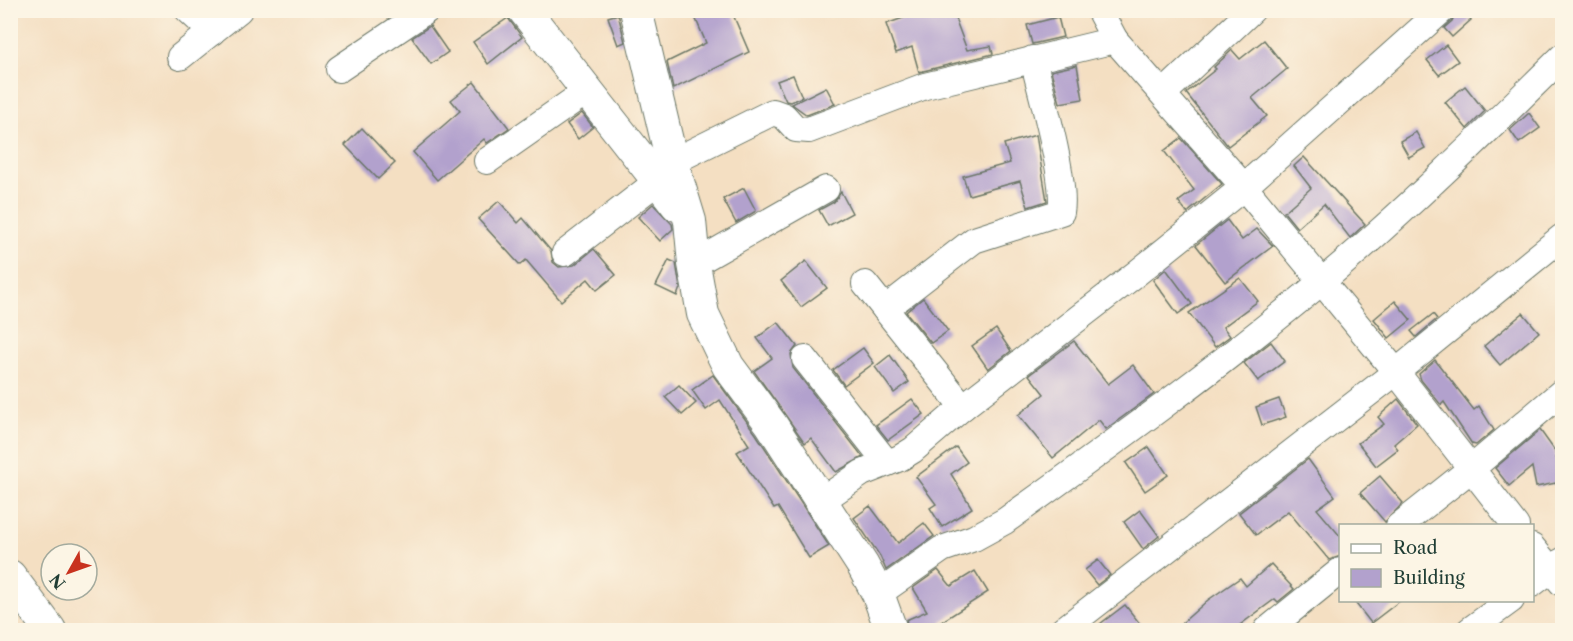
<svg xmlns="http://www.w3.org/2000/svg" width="1573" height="641" viewBox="0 0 1573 641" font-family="'Libre Caslon Text',serif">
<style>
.building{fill:#b2a1cd}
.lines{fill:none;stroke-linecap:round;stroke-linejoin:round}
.minor-casing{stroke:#6a7666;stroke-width:28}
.tertiary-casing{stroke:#6a7666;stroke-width:34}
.minor{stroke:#fff;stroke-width:26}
.tertiary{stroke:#fff;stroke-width:32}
</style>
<rect width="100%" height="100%" fill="#fcf5e5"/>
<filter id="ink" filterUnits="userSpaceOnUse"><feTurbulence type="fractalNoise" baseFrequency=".0167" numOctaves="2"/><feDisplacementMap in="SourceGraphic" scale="12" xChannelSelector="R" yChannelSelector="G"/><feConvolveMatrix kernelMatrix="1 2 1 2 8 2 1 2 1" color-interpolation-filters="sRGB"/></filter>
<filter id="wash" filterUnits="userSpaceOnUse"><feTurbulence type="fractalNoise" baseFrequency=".008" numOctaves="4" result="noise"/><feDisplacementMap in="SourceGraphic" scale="24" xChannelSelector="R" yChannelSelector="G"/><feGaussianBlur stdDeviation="1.35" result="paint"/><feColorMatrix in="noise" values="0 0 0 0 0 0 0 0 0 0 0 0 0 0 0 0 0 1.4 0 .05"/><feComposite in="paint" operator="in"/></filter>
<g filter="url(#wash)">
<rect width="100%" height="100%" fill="#f4dfc2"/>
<g id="blocks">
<g class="building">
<polygon points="692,10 731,10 749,52 673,89 667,62 706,43"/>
<polygon points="926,10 952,10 967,50 991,46 993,54 919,72 912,47 896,53 886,24"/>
<polygon points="1457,10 1462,10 1471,20 1452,37 1444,28 1452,21"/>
<polygon points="618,14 625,42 618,45 608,17"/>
<polygon points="1058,17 1063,37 1032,44 1027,25"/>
<polygon points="508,18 522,37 488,64 473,42"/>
<polygon points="430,26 448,52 431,64 412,38"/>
<polygon points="1264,40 1287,69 1252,98 1267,116 1228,146 1186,93 1216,69 1214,67 1232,50 1240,59"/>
<polygon points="1446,45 1458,61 1439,75 1427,60"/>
<polygon points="1077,65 1083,99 1060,103 1051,71"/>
<polygon points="793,75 802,97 790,102 786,101 777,81"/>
<polygon points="474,82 509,128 487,143 484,139 437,180 413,152 460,111 451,100"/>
<polygon points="1465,86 1485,111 1467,129 1445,102"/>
<polygon points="826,87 835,104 807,115 792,104"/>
<polygon points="582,113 593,127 578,139 567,124"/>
<polygon points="1529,113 1540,128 1519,143 1510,130"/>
<polygon points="362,128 395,163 378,179 345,145"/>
<polygon points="1416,132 1425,148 1409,157 1400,141"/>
<polygon points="1036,135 1047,201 1028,207 1020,181 969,195 963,176 1010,163 1004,144"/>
<polygon points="1181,138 1222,184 1187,213 1178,202 1194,190 1164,151"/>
<polygon points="1304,157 1365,224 1350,238 1324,204 1297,228 1284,212 1311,188 1294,166"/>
<polygon points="744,188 756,211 736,223 723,199"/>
<polygon points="841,192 852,213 828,226 819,210 834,202"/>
<polygon points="499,201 518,223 523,218 551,251 553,262 559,267 574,265 594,249 616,275 597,290 588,279 561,301 526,260 520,265 478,219"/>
<polygon points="653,204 672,224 673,229 660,241 638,217"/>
<polygon points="1227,220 1242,240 1257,229 1273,246 1225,282 1196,245"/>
<polygon points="669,260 676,263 680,288 677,296 656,286"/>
<polygon points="806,261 827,288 801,307 781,281"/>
<polygon points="1166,269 1192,304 1178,314 1153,280"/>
<polygon points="1240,278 1258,301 1223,327 1230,336 1215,347 1189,313"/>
<polygon points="923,298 948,331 931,343 906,312"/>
<polygon points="1395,301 1411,320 1389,338 1374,319"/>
<polygon points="1523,313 1539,332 1500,365 1484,346"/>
<polygon points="1433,314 1437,319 1416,337 1411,331"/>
<polygon points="778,322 797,346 791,354 793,368 863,457 836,472 811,438 805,443 754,371 772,358 757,338"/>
<polygon points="996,329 1011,351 988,369 972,346"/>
<polygon points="1074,341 1108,384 1133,365 1154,394 1106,429 1099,420 1053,458 1018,415 1044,394 1029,375"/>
<polygon points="1271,342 1285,361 1258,381 1244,363"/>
<polygon points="863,348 874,363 844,385 833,370"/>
<polygon points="890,355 909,382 894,393 875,367"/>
<polygon points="1435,360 1474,410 1479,406 1494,430 1476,445 1472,444 1444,402 1441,405 1421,380 1419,374"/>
<polygon points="713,375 756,434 829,546 809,558 778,507 774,509 737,452 749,445 720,400 706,410 692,390"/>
<polygon points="679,385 696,403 682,415 665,397"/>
<polygon points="912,399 924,414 888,440 876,425"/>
<polygon points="1279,399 1286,417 1262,425 1256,407"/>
<polygon points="1398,399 1417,424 1394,444 1398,449 1376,466 1358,443 1384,424 1378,417"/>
<polygon points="1540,430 1555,451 1561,482 1536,487 1532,467 1509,486 1495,468"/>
<polygon points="956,447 967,462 951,474 972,508 942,527 930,508 936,504 916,477"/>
<polygon points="1149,447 1168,475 1145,491 1126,463"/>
<polygon points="1308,459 1335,496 1317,509 1341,537 1341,556 1329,560 1288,511 1256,535 1239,513"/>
<polygon points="1380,476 1403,503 1385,522 1360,493"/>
<polygon points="870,506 898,543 924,523 934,536 886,570 880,556 854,518"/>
<polygon points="1140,510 1159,536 1143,549 1124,522"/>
<polygon points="1098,560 1110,575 1097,585 1085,570"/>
<polygon points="1271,564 1294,589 1278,602 1275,599 1233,630 1174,630 1208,600 1240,578 1246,586"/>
<polygon points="938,570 951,586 975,571 988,592 941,622 945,630 909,630 906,620 927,611 913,588"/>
<polygon points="1353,600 1401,600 1371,623"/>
<polygon points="1125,605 1145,630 1092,630"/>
</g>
</g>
</g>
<g filter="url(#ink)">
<use href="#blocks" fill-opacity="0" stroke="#6a7666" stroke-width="1.5"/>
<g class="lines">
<g class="minor-casing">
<g id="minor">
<polyline points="188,10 212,32"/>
<polyline points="1099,10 1115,40 1244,187 1396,372 1516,526"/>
<polyline points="180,57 239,10"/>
<polyline points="339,69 427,10"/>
<polyline points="1164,93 1252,10"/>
<polyline points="487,161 587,91"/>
<polyline points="672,162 773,112 784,116 796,129 809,130 925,86 1115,40"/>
<polyline points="565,253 658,181"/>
<polyline points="694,264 826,189"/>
<polyline points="865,284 963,407"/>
<path d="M885,309l89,-69 87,-28c6,-31 -20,-119 -28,-153"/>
<polyline points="805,359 887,463"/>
<polyline points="821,501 862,473 900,458 913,450 963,407 1137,273 1244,187 1442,10"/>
<polyline points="1399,526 1471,469 1562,392"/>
<polyline points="1532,547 1562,583"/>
<polyline points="1532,584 1562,561"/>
<path d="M878,594l64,-45 32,-11 31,-17c107,-77 214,-154 315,-238 85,-71 164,-149 242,-226"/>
<polyline points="1063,630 1396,372 1562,237"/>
<polyline points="1267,630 1340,571"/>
<polyline points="1470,630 1511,600"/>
</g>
</g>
<g class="tertiary-casing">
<g id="tertiary">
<polyline points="524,10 677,205"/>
<polyline points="636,10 672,162 690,221 694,264 703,314 728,366 771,424 863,566 878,594 891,630"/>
<polyline points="10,576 50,630"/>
</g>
</g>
<use href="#minor" class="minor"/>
<use href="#tertiary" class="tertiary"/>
</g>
</g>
<rect width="1573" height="641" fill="none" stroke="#fcf5e5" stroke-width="36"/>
<rect x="1339" y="524" width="195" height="78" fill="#fcf5e5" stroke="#a4ab9e" stroke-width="1.5"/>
<rect x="1351" y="544" width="30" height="9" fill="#ffffff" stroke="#a4ab9e" stroke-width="1.5"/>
<text x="1393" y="554" font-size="18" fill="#1f3d34">Road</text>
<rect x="1351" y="569" width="30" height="18" fill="#b2a1cd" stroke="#a4ab9e" stroke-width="1.5"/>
<text x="1393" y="584" font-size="18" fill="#1f3d34">Building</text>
<g transform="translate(69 572) rotate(230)"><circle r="28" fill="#fcf5e5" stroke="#a4ab9e" stroke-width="1.5"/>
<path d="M0-4.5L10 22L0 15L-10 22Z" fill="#c8321e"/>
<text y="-9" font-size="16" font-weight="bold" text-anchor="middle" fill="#1f3d34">N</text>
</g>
</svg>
